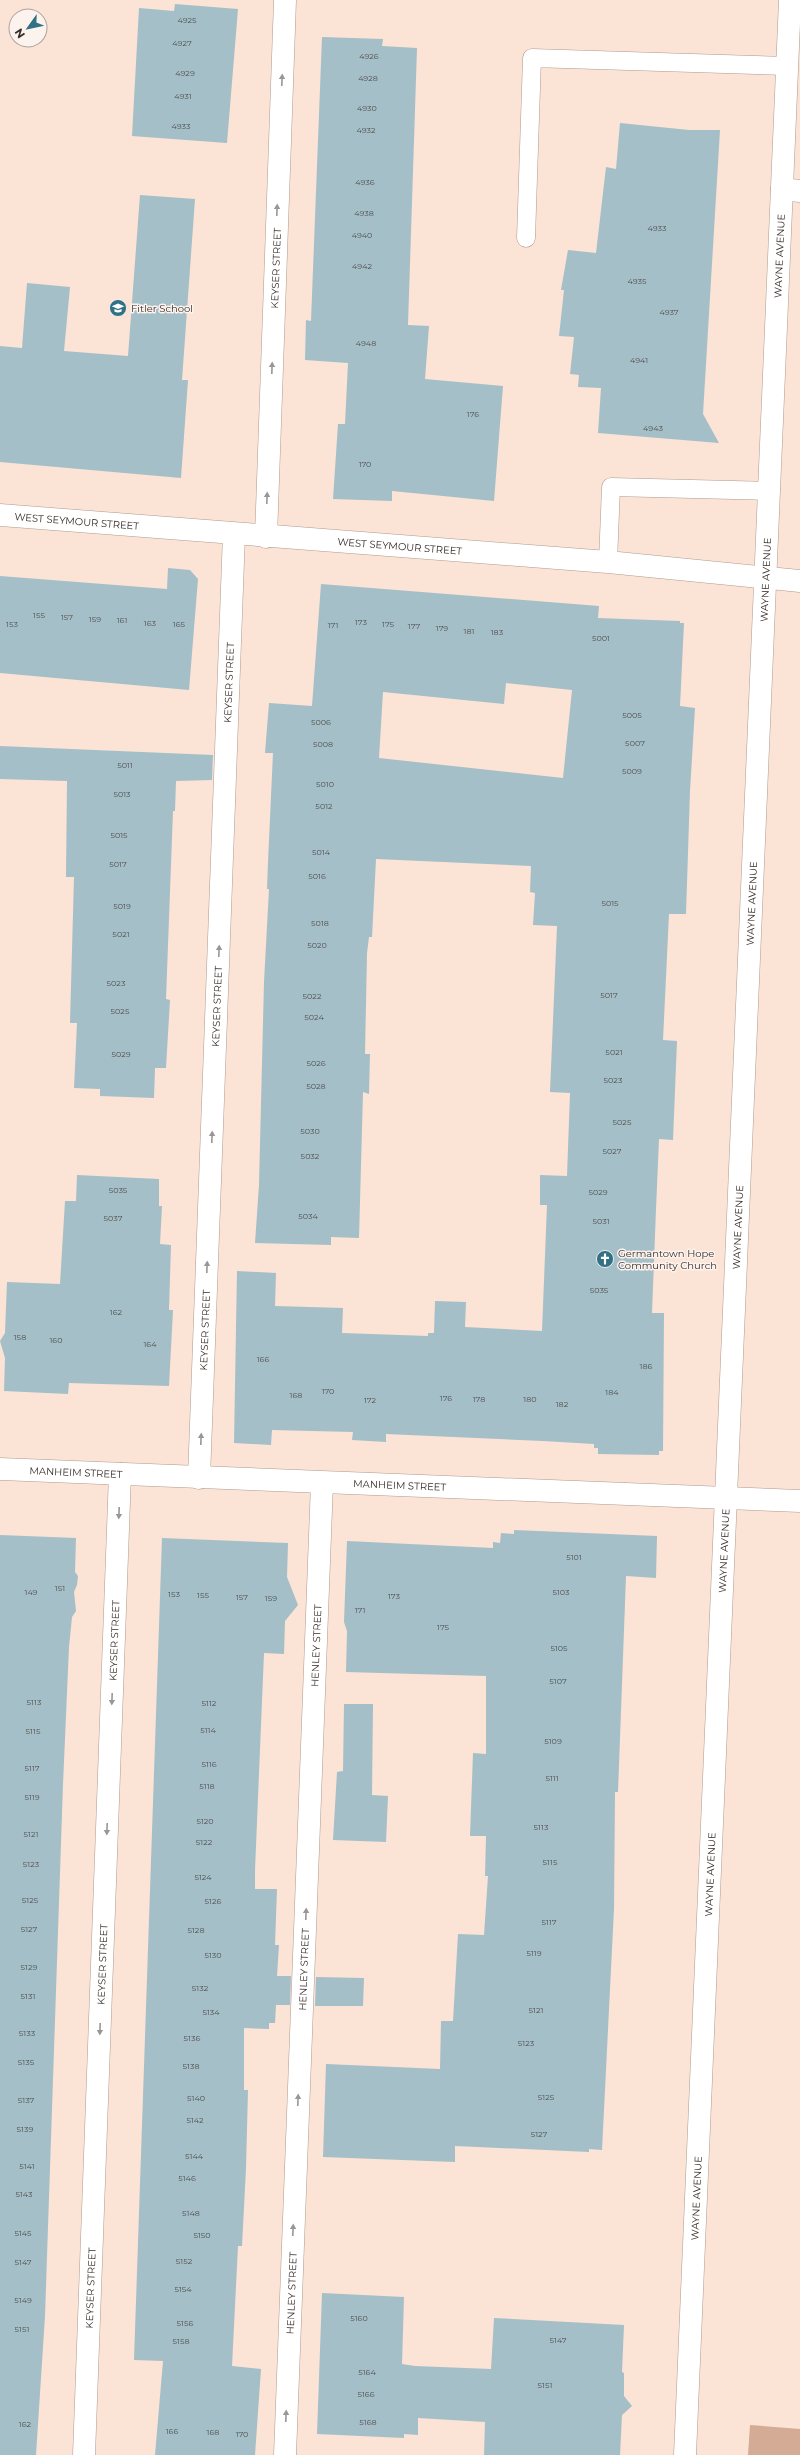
<svg xmlns="http://www.w3.org/2000/svg" width="800" height="2455" viewBox="0 0 800 2455" font-family="Montserrat,sans-serif">
<style>
.green{fill:#d4ab95}
.building{fill:#a4bfc8;fill-rule:evenodd}
.lines{fill:none;stroke-linecap:round;stroke-linejoin:round}
.service-casing{stroke:#b09a8e;stroke-width:19}
.minor-casing{stroke:#b09a8e;stroke-width:23}
.secondary-casing{stroke:#b09a8e;stroke-width:23}
.service{stroke:#fff;stroke-width:18}
.minor{stroke:#fff;stroke-width:22}
.secondary{stroke:#fff;stroke-width:22}
.oneway{fill:#9a9694}
.labels{text-anchor:middle;dominant-baseline:central;stroke-width:3;stroke-linejoin:round;paint-order:stroke}
.number-label{font-size:8px;fill:#525250}
.street-label{font-size:10px;fill:#362d28;stroke:#fdf3ee}
.poi-label{font-size:10px;fill:#362d28;stroke:#fdf3ee;text-anchor:start}
</style>
<rect width="100%" height="100%" fill="#fbe3d6"/>
<polygon class="green" points="750,2425 800,2429 800,2455 748,2455"/>
<g class="building">
<polygon points="175,4 238,9 227,143 132,136 139,8 174,11"/>
<polygon points="322,37 383,39 382,46 417,48 408,325 429,326 425,379 503,386 494,501 392,491 392,501 333,499 338,424 345,424 348,363 305,360 306,320 311,321"/>
<polygon points="620,123 689,130 720,130 703,414 719,443 598,433 601,388 578,387 579,375 570,374 574,337 559,336 564,290 561,290 568,250 596,253 606,167 616,169"/>
<polygon points="140,195 195,199 182,380 188,380 181,478 0,462 0,346 22,348 27,283 70,287 64,351 128,356"/>
<polygon points="168,568 190,570 198,579 189,690 0,673 0,576 167,589"/>
<path d="M321,584l278,22 -1,12 82,3v2h4l-4,83 15,2 -5,83 -4,123h-17l-6,126 14,1 -4,99 -14,-1 -3,70 -4,104h12l-1,138h-4v4l-61,-1v-6h-4v-4l-51,-3 -157,-7v8l-34,-2 1,-8 -81,-2 -1,15 -37,-2 3,-172 39,2 -1,33 68,2 -1,25 86,3v-3h6l1,-32 31,1 -1,25 77,4 5,-126h-7v-30l27,1 3,-83 -20,-1 7,-166 -24,-1 2,-32 -5,-1 1,-26 -155,-7 -4,78h-3l-2,16 -2,101h5l-1,40 -6,-2 -4,146 -28,-1v8l-76,-2 4,-58 5,-203 5,-93h-2l1,-27 5,-109h-8l4,-50 43,3zM506,683l66,7 -9,88 -184,-20 4,-66 121,12z"/>
<polygon points="0,746 213,755 212,780 176,781 175,811 173,811 166,999 170,1000 166,1068 155,1068 154,1098 100,1096 100,1089 74,1088 77,1023 70,1023 74,877 66,877 67,781 0,779"/>
<polygon points="77,1175 159,1179 159,1206 162,1206 160,1244 171,1245 169,1310 173,1310 169,1386 69,1383 68,1394 4,1391 5,1358 0,1341 5,1333 7,1282 60,1284 65,1201 76,1201"/>
<polygon points="514,1530 657,1536 656,1578 626,1576 618,1792 615,1792 614,1909 602,2150 589,2149 589,2152 455,2146 455,2162 323,2157 326,2064 440,2069 441,2021 453,2021 458,1934 484,1935 488,1876 485,1876 486,1836 470,1836 473,1753 486,1754 486,1676 346,1672 347,1631 344,1622 347,1541 493,1548 493,1542 500,1543 501,1533 514,1534"/>
<polygon points="0,1535 76,1538 75,1572 78,1576 77,1585 74,1592 76,1611 72,1617 69,1647 63,1784 45,2316 36,2455 0,2455"/>
<polygon points="162,1538 288,1543 287,1577 298,1605 285,1621 284,1654 264,1653 255,1870 255,1889 277,1889 275,1945 279,1945 277,1976 291,1976 290,2005 276,2005 275,2023 269,2023 269,2029 244,2028 244,2090 248,2090 246,2168 242,2246 238,2246 232,2366 261,2369 255,2455 155,2455 163,2361 134,2360"/>
<polygon points="344,1704 373,1704 372,1795 388,1796 386,1842 333,1840 337,1772 343,1771"/>
<polygon points="316,1977 364,1978 363,2006 315,2006"/>
<polygon points="322,2293 404,2297 402,2364 415,2366 491,2369 494,2318 624,2325 622,2372 624,2373 624,2396 632,2406 622,2415 620,2455 484,2455 485,2422 418,2418 418,2435 404,2434 404,2438 317,2434"/>
</g>
<g class="lines">
<g class="service-casing">
<g id="service">
<polyline points="526,238 532,58 788,66"/>
<polyline points="608,562 611,487 770,491"/>
</g>
</g>
<g class="minor-casing">
<g id="minor">
<polyline points="782,189 800,191"/>
<path id="s1" d="M0,515l608,47 192,19"/>
<path id="s2" d="M266,537l19,-537"/>
<path id="s3" d="M0,1469l800,32"/>
<path id="s4" d="M199,1478l35,-944"/>
<path id="s5" d="M84,2455l36,-981"/>
<path id="s6" d="M285,2455l37,-972"/>
</g>
</g>
<g class="secondary-casing">
<g id="secondary">
<path id="s7" d="M685,2455l105,-2455"/>
</g>
</g>
<use href="#service" class="service"/>
<use href="#minor" class="minor"/>
<use href="#secondary" class="secondary"/>
</g>
<defs><path id="oneway-solid" d="M-6-.8H1V-3.2L6.5 0L1 3.2V.8H-6Z"/></defs>
<g class="oneway">
<use href="#oneway-solid" transform="translate(282 80) rotate(-88)"/>
<use href="#oneway-solid" transform="translate(277 210) rotate(-88)"/>
<use href="#oneway-solid" transform="translate(272 368) rotate(-88)"/>
<use href="#oneway-solid" transform="translate(267 498) rotate(-88)"/>
<use href="#oneway-solid" transform="translate(219 951) rotate(-88)"/>
<use href="#oneway-solid" transform="translate(212 1137) rotate(-88)"/>
<use href="#oneway-solid" transform="translate(207 1267) rotate(-88)"/>
<use href="#oneway-solid" transform="translate(201 1439) rotate(-88)"/>
<use href="#oneway-solid" transform="translate(119 1513) rotate(92)"/>
<use href="#oneway-solid" transform="translate(112 1699) rotate(92)"/>
<use href="#oneway-solid" transform="translate(107 1829) rotate(92)"/>
<use href="#oneway-solid" transform="translate(306 1914) rotate(-88)"/>
<use href="#oneway-solid" transform="translate(100 2029) rotate(92)"/>
<use href="#oneway-solid" transform="translate(298 2100) rotate(-88)"/>
<use href="#oneway-solid" transform="translate(293 2230) rotate(-88)"/>
<use href="#oneway-solid" transform="translate(286 2416) rotate(-88)"/>
</g>
<defs>
<g id="school-disc" transform="scale(0.9)"><circle r="9.5" fill="#307184" stroke="#fdf3ee"/><path d="M0-5L7-2L0 1L-7-2ZM-4 1L0 2.5L4 1V4Q0 6-4 4Z" fill="#fff"/></g>
<g id="church-disc" transform="scale(0.9)"><circle r="9.5" fill="#307184" stroke="#fdf3ee"/><path d="M-1.2-6h2.4v3.5h3.3v2.4h-3.3V6h-2.4V-.1h-3.3v-2.4h3.3Z" fill="#fff"/></g>
</defs>
<g fill-rule="evenodd">
<use href="#school-disc" x="118" y="308"/>
<use href="#church-disc" x="605" y="1259"/>
</g>
<g class="labels">
<g class="number-label">
<text x="187" y="20">4925</text>
<text x="182" y="43">4927</text>
<text x="369" y="56">4926</text>
<text x="185" y="73">4929</text>
<text x="368" y="78">4928</text>
<text x="183" y="96">4931</text>
<text x="367" y="108">4930</text>
<text x="181" y="126">4933</text>
<text x="366" y="130">4932</text>
<text x="365" y="182">4936</text>
<text x="364" y="213">4938</text>
<text x="657" y="228">4933</text>
<text x="362" y="235">4940</text>
<text x="362" y="266">4942</text>
<text x="637" y="281">4935</text>
<text x="669" y="312">4937</text>
<text x="366" y="343">4948</text>
<text x="639" y="360">4941</text>
<text x="473" y="414">176</text>
<text x="653" y="428">4943</text>
<text x="365" y="464">170</text>
<text x="39" y="615">155</text>
<text x="67" y="617">157</text>
<text x="95" y="619">159</text>
<text x="122" y="620">161</text>
<text x="361" y="622">173</text>
<text x="150" y="623">163</text>
<text x="12" y="624">153</text>
<text x="179" y="624">165</text>
<text x="388" y="624">175</text>
<text x="333" y="625">171</text>
<text x="414" y="626">177</text>
<text x="442" y="628">179</text>
<text x="469" y="631">181</text>
<text x="497" y="632">183</text>
<text x="601" y="638">5001</text>
<text x="632" y="715">5005</text>
<text x="321" y="722">5006</text>
<text x="635" y="743">5007</text>
<text x="323" y="744">5008</text>
<text x="125" y="765">5011</text>
<text x="632" y="771">5009</text>
<text x="325" y="784">5010</text>
<text x="122" y="794">5013</text>
<text x="324" y="806">5012</text>
<text x="119" y="835">5015</text>
<text x="321" y="852">5014</text>
<text x="118" y="864">5017</text>
<text x="317" y="876">5016</text>
<text x="610" y="903">5015</text>
<text x="122" y="906">5019</text>
<text x="320" y="923">5018</text>
<text x="121" y="934">5021</text>
<text x="317" y="945">5020</text>
<text x="116" y="983">5023</text>
<text x="609" y="995">5017</text>
<text x="312" y="996">5022</text>
<text x="120" y="1011">5025</text>
<text x="314" y="1017">5024</text>
<text x="614" y="1052">5021</text>
<text x="121" y="1054">5029</text>
<text x="316" y="1063">5026</text>
<text x="613" y="1080">5023</text>
<text x="316" y="1086">5028</text>
<text x="622" y="1122">5025</text>
<text x="310" y="1131">5030</text>
<text x="612" y="1151">5027</text>
<text x="310" y="1156">5032</text>
<text x="118" y="1190">5035</text>
<text x="598" y="1192">5029</text>
<text x="308" y="1216">5034</text>
<text x="113" y="1218">5037</text>
<text x="601" y="1221">5031</text>
<text x="599" y="1290">5035</text>
<text x="116" y="1312">162</text>
<text x="20" y="1337">158</text>
<text x="56" y="1340">160</text>
<text x="150" y="1344">164</text>
<text x="263" y="1359">166</text>
<text x="646" y="1366">186</text>
<text x="328" y="1391">170</text>
<text x="612" y="1392">184</text>
<text x="296" y="1395">168</text>
<text x="446" y="1398">176</text>
<text x="479" y="1399">178</text>
<text x="530" y="1399">180</text>
<text x="370" y="1400">172</text>
<text x="562" y="1404">182</text>
<text x="574" y="1557">5101</text>
<text x="60" y="1588">151</text>
<text x="31" y="1592">149</text>
<text x="561" y="1592">5103</text>
<text x="174" y="1594">153</text>
<text x="203" y="1595">155</text>
<text x="394" y="1596">173</text>
<text x="242" y="1597">157</text>
<text x="271" y="1598">159</text>
<text x="360" y="1610">171</text>
<text x="443" y="1627">175</text>
<text x="559" y="1648">5105</text>
<text x="558" y="1681">5107</text>
<text x="34" y="1702">5113</text>
<text x="209" y="1703">5112</text>
<text x="208" y="1730">5114</text>
<text x="33" y="1731">5115</text>
<text x="553" y="1741">5109</text>
<text x="209" y="1764">5116</text>
<text x="32" y="1768">5117</text>
<text x="552" y="1778">5111</text>
<text x="207" y="1786">5118</text>
<text x="32" y="1797">5119</text>
<text x="205" y="1821">5120</text>
<text x="541" y="1827">5113</text>
<text x="31" y="1834">5121</text>
<text x="204" y="1842">5122</text>
<text x="550" y="1862">5115</text>
<text x="31" y="1864">5123</text>
<text x="203" y="1877">5124</text>
<text x="30" y="1900">5125</text>
<text x="213" y="1901">5126</text>
<text x="549" y="1922">5117</text>
<text x="29" y="1929">5127</text>
<text x="196" y="1930">5128</text>
<text x="534" y="1953">5119</text>
<text x="213" y="1955">5130</text>
<text x="29" y="1967">5129</text>
<text x="200" y="1988">5132</text>
<text x="28" y="1996">5131</text>
<text x="536" y="2010">5121</text>
<text x="211" y="2012">5134</text>
<text x="27" y="2033">5133</text>
<text x="192" y="2038">5136</text>
<text x="526" y="2043">5123</text>
<text x="26" y="2062">5135</text>
<text x="191" y="2066">5138</text>
<text x="546" y="2097">5125</text>
<text x="196" y="2098">5140</text>
<text x="26" y="2100">5137</text>
<text x="195" y="2120">5142</text>
<text x="25" y="2129">5139</text>
<text x="539" y="2134">5127</text>
<text x="194" y="2156">5144</text>
<text x="27" y="2166">5141</text>
<text x="187" y="2178">5146</text>
<text x="24" y="2194">5143</text>
<text x="191" y="2213">5148</text>
<text x="23" y="2233">5145</text>
<text x="202" y="2235">5150</text>
<text x="184" y="2261">5152</text>
<text x="23" y="2262">5147</text>
<text x="183" y="2289">5154</text>
<text x="23" y="2300">5149</text>
<text x="359" y="2318">5160</text>
<text x="185" y="2323">5156</text>
<text x="22" y="2329">5151</text>
<text x="558" y="2340">5147</text>
<text x="181" y="2341">5158</text>
<text x="367" y="2372">5164</text>
<text x="545" y="2385">5151</text>
<text x="366" y="2394">5166</text>
<text x="368" y="2422">5168</text>
<text x="25" y="2424">162</text>
<text x="172" y="2431">166</text>
<text x="213" y="2432">168</text>
<text x="242" y="2434">170</text>
</g>
<g class="street-label">
<text stroke="none"><textPath href="#s7" startOffset="2201">WAYNE AVENUE</textPath></text>
<text stroke="none"><textPath href="#s2" startOffset="269">KEYSER STREET</textPath></text>
<text stroke="none"><textPath href="#s1" startOffset="77">WEST SEYMOUR STREET</textPath></text>
<text stroke="none"><textPath href="#s1" startOffset="401">WEST SEYMOUR STREET</textPath></text>
<text stroke="none"><textPath href="#s7" startOffset="1877">WAYNE AVENUE</textPath></text>
<text stroke="none"><textPath href="#s4" startOffset="796">KEYSER STREET</textPath></text>
<text stroke="none"><textPath href="#s7" startOffset="1553">WAYNE AVENUE</textPath></text>
<text stroke="none"><textPath href="#s4" startOffset="472">KEYSER STREET</textPath></text>
<text stroke="none"><textPath href="#s7" startOffset="1229">WAYNE AVENUE</textPath></text>
<text stroke="none"><textPath href="#s4" startOffset="148">KEYSER STREET</textPath></text>
<text stroke="none"><textPath href="#s3" startOffset="76">MANHEIM STREET</textPath></text>
<text stroke="none"><textPath href="#s3" startOffset="400">MANHEIM STREET</textPath></text>
<text stroke="none"><textPath href="#s7" startOffset="905">WAYNE AVENUE</textPath></text>
<text stroke="none"><textPath href="#s5" startOffset="815">KEYSER STREET</textPath></text>
<text stroke="none"><textPath href="#s6" startOffset="810">HENLEY STREET</textPath></text>
<text stroke="none"><textPath href="#s7" startOffset="581">WAYNE AVENUE</textPath></text>
<text stroke="none"><textPath href="#s5" startOffset="491">KEYSER STREET</textPath></text>
<text stroke="none"><textPath href="#s6" startOffset="486">HENLEY STREET</textPath></text>
<text stroke="none"><textPath href="#s7" startOffset="257">WAYNE AVENUE</textPath></text>
<text stroke="none"><textPath href="#s5" startOffset="167">KEYSER STREET</textPath></text>
<text stroke="none"><textPath href="#s6" startOffset="162">HENLEY STREET</textPath></text>
</g>
<g class="poi-label">
<text x="131" y="308">Fitler School</text>
<text x="618" y="1253">Germantown Hope<tspan x="618" dy="12">Community Church</tspan></text>
</g>
</g>
<g transform="translate(28 28) rotate(237)"><circle r="19" fill="#fdf3ee" stroke="#ada49f"/>
<path d="M0-3L7 15L0 10L-7 15Z" fill="#307184"/>
<text y="-6" font-size="11" font-weight="bold" text-anchor="middle" fill="#362d28">N</text>
</g>
</svg>
